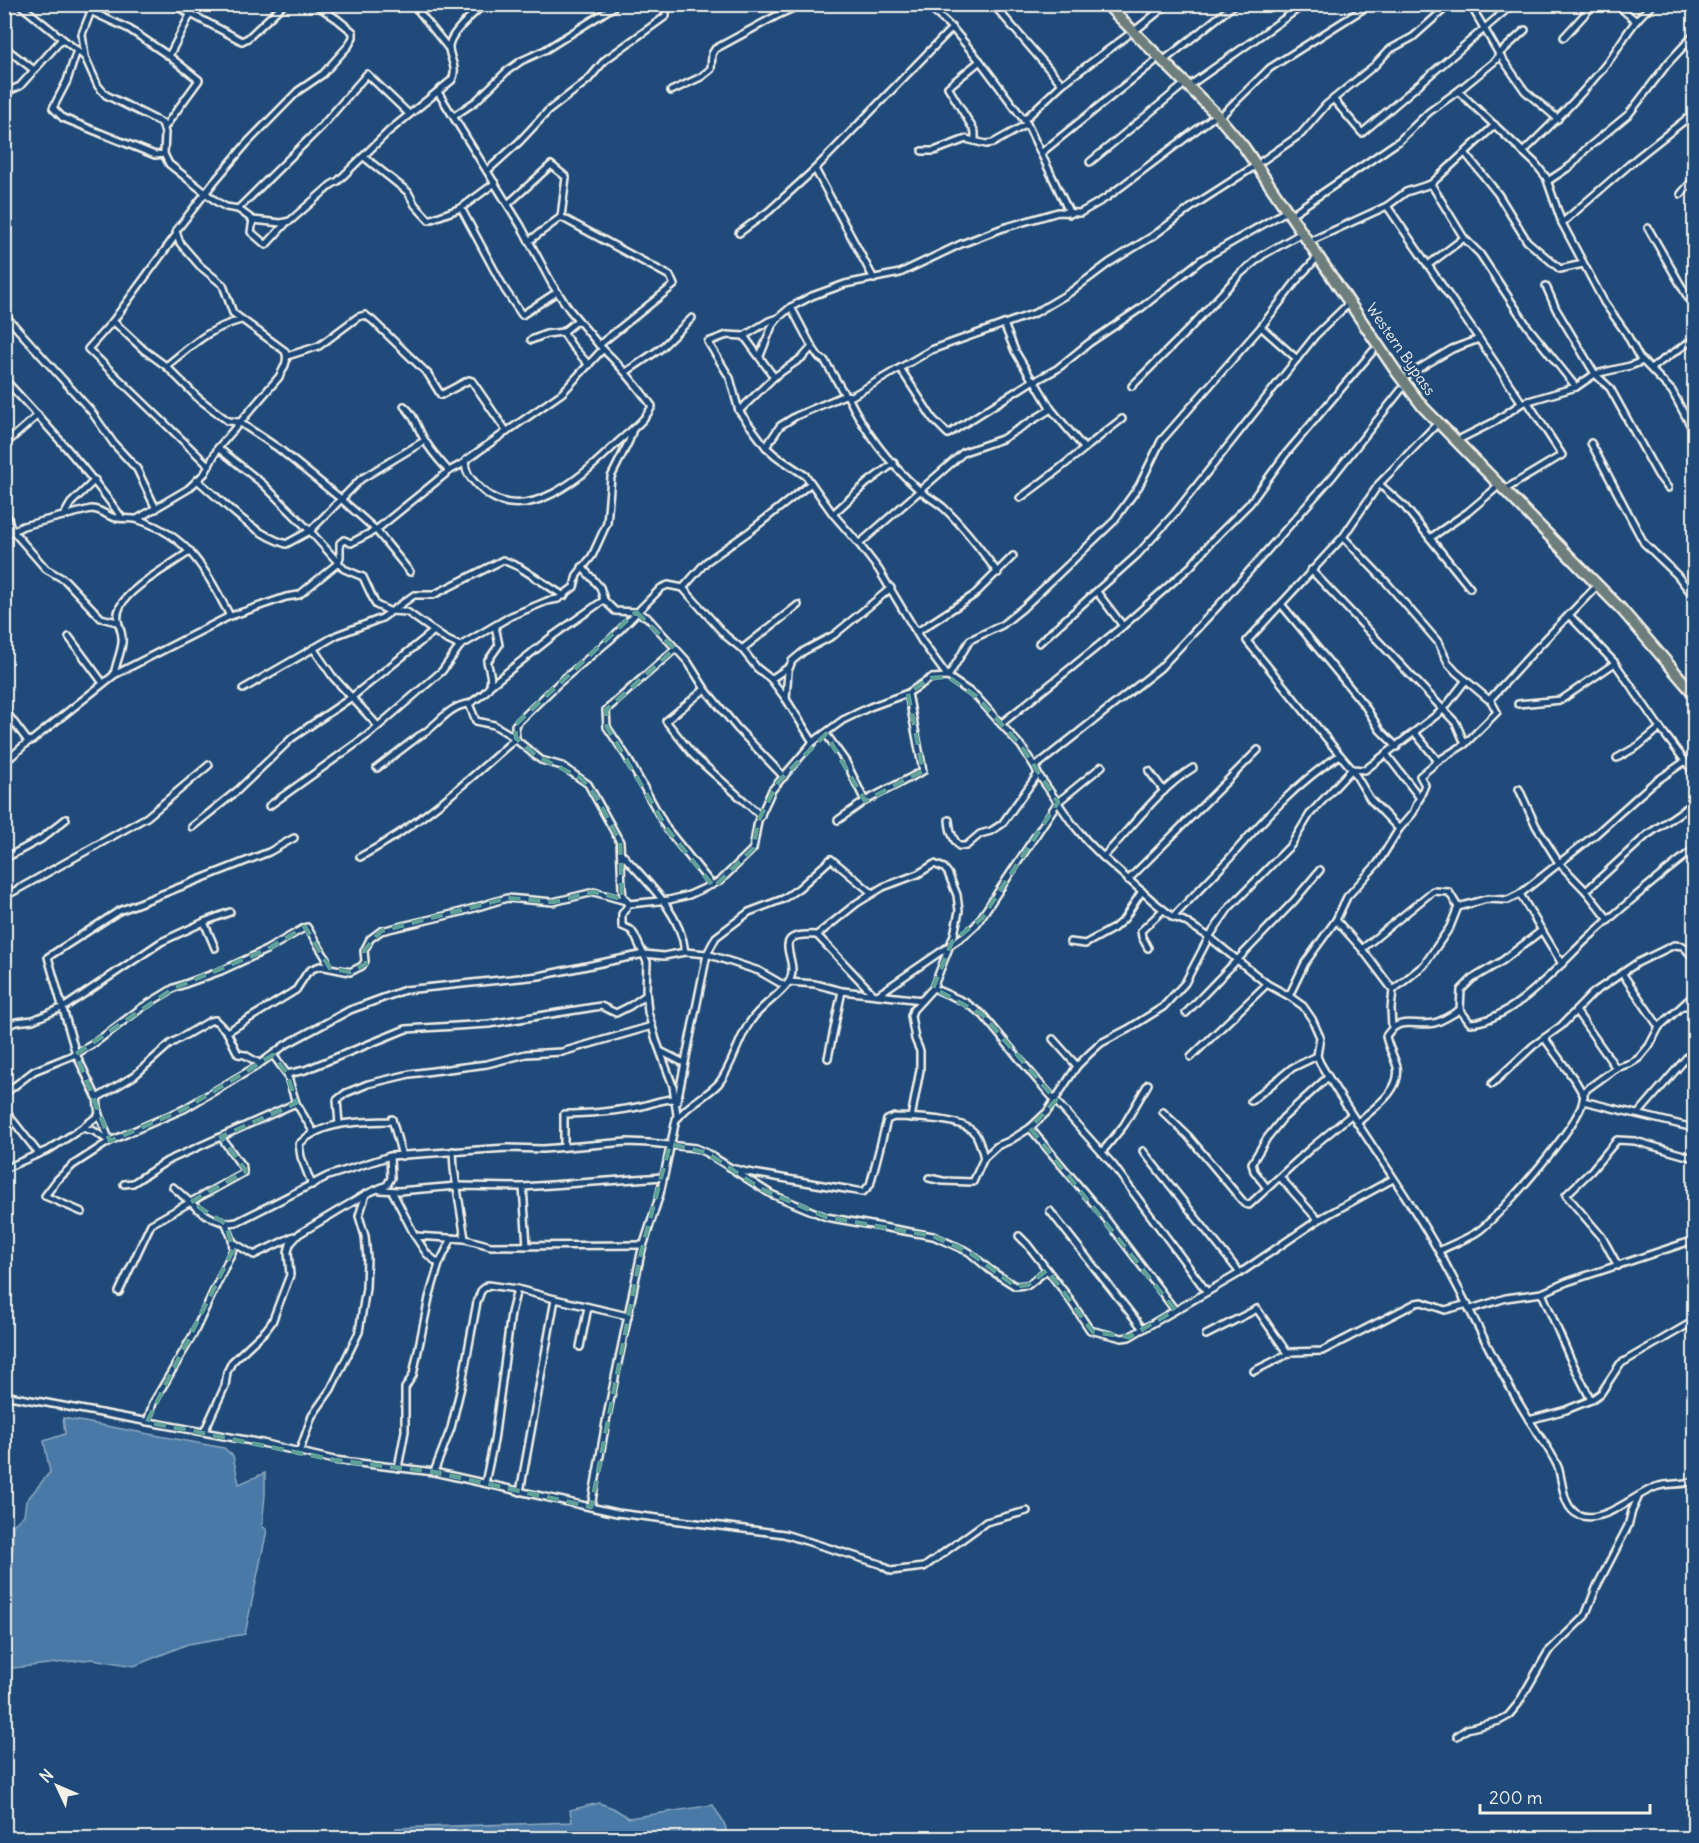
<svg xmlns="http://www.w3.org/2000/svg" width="1699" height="1843" viewBox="0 0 1699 1843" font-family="Delius,sans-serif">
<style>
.water{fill:#4a79a6;stroke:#8ea9c0;stroke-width:1.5}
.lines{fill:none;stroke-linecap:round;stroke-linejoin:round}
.street-casing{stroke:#f4f1e8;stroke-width:10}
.primary-casing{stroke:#f4f1e8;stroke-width:14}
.street{stroke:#1f4a7a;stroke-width:5}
.primary{stroke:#6d7e7c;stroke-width:9}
.marked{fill:none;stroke:#5fa199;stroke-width:4.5;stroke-dasharray:12 8;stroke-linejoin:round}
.labels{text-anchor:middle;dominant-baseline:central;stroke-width:4.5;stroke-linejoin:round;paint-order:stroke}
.street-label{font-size:15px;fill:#f4f1e8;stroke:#1f4a7a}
</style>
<rect width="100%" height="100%" fill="#1f4a7a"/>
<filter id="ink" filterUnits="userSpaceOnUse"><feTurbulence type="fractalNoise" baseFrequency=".0167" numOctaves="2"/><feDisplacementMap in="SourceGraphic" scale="12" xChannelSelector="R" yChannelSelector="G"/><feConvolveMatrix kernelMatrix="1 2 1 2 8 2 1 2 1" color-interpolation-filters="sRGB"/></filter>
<g filter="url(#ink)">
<g class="water">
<polygon points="63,1418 224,1448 233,1456 239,1484 265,1473 265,1495 262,1526 267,1530 245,1634 188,1644 134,1666 92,1659 5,1669 5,1553 13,1550 13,1525 24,1515 26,1501 50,1472 44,1441 65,1434"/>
<polygon points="599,1803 613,1808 629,1818 713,1805 725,1825 728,1838 396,1838 396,1828 572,1822 570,1810"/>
</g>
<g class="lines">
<g class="street-casing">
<g id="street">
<polyline points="19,4 85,57"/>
<path d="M94,4l-12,30 3,23 13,29 8,9 56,28 3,10 -1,21 5,10 48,38 9,5 12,2 15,11 28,3 9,-2 41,-36 7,-4 51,-50 63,-51c6,-12 -2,-20 -3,-32 -1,-14 25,-34 35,-44"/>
<polyline points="172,4 242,41 248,38 284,4"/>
<polyline points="413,4 449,49"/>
<polyline points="926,4 952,28 980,61 1027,124 1070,214"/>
<polyline points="993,4 1062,84"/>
<polyline points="1616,4 1636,21"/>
<polyline points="90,11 129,29 169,56 199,80 164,128"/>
<polyline points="1137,29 1168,4"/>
<polyline points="1525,30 1499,54 1525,91 1558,119"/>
<polyline points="1564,37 1594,4"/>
<polyline points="4,47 34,70"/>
<polyline points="77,50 67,81 53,108 63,118 155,155 164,154"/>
<polyline points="169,56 191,13"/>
<polyline points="1167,58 1235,4"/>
<polyline points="1193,83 1305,4"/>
<polyline points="671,91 701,77 711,69 712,54 715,49 776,16 802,4"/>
<polyline points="1458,91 1496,60 1499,54 1470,4"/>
<path d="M438,92l83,134 31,58 17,25 30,36c20,19 37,39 53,61 -6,14 -23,26 -35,37 -32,31 -93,89 -138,44 -7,-7 -16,-16 -13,-27l96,-67 41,-44"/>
<polyline points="4,93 20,86 62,39"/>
<polyline points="1334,100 1362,133 1513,4"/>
<polyline points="1224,113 1270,68 1371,4"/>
<polyline points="454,116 476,101 507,71 521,61 545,50 618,4"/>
<polyline points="1024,120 1062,84 1127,36"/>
<polyline points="975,141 975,132 948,87 980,61"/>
<polyline points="922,151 934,151 966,139 986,144 993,143 1027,124"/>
<path d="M1523,152c29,-28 59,-57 84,-89 15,-20 26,-44 47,-59"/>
<polyline points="1041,153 1154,62"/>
<polyline points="1466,154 1498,194 1527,241 1560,269 1583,264"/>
<polyline points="364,157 408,192 415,205 429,220 461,208 495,183"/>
<polyline points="1262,161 1301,134 1326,105 1375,65 1389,50 1413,37 1450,4"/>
<polyline points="1090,162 1181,87"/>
<polyline points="815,169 874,279"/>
<polyline points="487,171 519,142 548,111 588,80 605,60 666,16 666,4"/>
<polyline points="1548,181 1572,165 1585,150 1629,114 1668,63 1694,35"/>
<polyline points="1431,184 1464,238 1480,254 1528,327 1576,387"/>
<polyline points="1681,194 1694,179"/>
<polyline points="508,204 551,165 566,177 561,217 529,241"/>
<polyline points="1387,206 1479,339"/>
<polyline points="461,208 505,290 522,315 557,292"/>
<polyline points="238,209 322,126 367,74 409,114"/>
<polyline points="1296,211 1399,141 1429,112 1458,91 1535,163 1546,177 1562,223 1604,302 1626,333 1639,357 1672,391 1694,432"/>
<polyline points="561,217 670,276 674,285 599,345"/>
<polyline points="253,220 251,232 266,245 286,223"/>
<polyline points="1562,223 1637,158 1694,113"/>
<polyline points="1648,228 1694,308"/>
<polyline points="739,233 769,211 815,169 952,28"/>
<polyline points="176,235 113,321 88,349 209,466"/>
<polyline points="1315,239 1387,206 1406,192 1431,184 1495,125"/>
<polyline points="1428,265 1464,238"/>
<polyline points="1546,286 1556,309 1595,374 1610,388 1658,475 1668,488"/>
<polyline points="791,307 812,347"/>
<polyline points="4,314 91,411 114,444 137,469 156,509"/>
<polyline points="113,321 144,350 166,366 198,398 228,421 239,422 278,448 341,499 376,530 410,572"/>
<polyline points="1004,324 1015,351 1031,378 1034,380 1037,380 1057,369 1089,343 1141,308 1201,260 1283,213"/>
<polyline points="1261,327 1297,359"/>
<polyline points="563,332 572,346 589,365"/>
<polyline points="744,336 769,321 778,318"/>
<polyline points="531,340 546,334 563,332 578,320"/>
<polyline points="287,356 319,346 358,317 365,315 372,320 428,374 441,395 469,380 472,381 507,432"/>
<polyline points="760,356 772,326 778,318 791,307 812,296 845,284 900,273 961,244 1003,228 1058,212 1080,213 1106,198 1212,118"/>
<path d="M166,366c27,-21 41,-37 75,-46"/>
<polyline points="900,368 933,419 948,434 1034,380 1051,409 1084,448"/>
<polyline points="1651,368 1694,339"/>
<polyline points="626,372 660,349 692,318"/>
<polyline points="1408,375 1452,349 1479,339 1522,403"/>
<polyline points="774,377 803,357 812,347 819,357 825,361 845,395 852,396 931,350 1035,313 1069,293 1109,263 1153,236 1196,204 1252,168"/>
<path d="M4,379c42,45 82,89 118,139"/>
<polyline points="1132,386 1189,329 1241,273 1263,255 1298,235"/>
<path d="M848,397c17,35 41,66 70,92 8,7 18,12 26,19 21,20 37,42 54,65"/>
<path d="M404,406c10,8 13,21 20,33 6,11 15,21 23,30"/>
<path d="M739,411l-9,-33 -22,-36 19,-7 17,1 30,41 -35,34 27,36 10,9 30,20 27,38 26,30 20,26 42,70 27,37 28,19 45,50 14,21 3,7 34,49 15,18 16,16 51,45 19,15 11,4 25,16 58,47 22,12 14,10 9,13 8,18 -3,19 3,7c37,64 83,124 119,189 34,61 61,125 100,183 7,10 14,21 19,32 5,14 4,41 21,48 26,10 59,-24 80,-29 11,-3 24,-1 35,-5"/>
<polyline points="1434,427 1379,484 1343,537 1387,583 1438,642 1448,663 1456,672 1488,699 1491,698 1536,649 1594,589"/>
<polyline points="1462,438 1494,422 1522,403 1576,387 1595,374 1630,366 1643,361"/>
<polyline points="1591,443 1644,543 1677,575 1694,597"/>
<polyline points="4,445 38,415"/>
<polyline points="766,447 780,426 796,416 845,395"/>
<polyline points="218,448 263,484 310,531 344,569 363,577 376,605 389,611 407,612 445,639 460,646 511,616 547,601 558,599 574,587 577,575 592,556 607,523 611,477 629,441 633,429"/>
<path d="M197,480c28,23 54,53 89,64l24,-13 51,-52 63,-38"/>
<polyline points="1379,484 1405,507 1470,588"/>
<polyline points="1509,487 1562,455 1527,401"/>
<path d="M1020,498c36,-25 68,-53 102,-79"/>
<polyline points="4,509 12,530 46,569 65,580 101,618 117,622"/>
<polyline points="833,514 867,483 894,463"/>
<polyline points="64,515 71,503 95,480"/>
<path d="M137,519l51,-30 17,-16 13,-25 61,-71c5,-9 10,-17 6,-26l-52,-38 -10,-28 -23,-19 -20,-23 -4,-12 38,-49 33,-39 51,-52 25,-17 26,-29 4,-8v-5l-16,-13 -22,-15"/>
<path d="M4,536l19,-10 68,-17c9,0 13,5 21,8 8,3 19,0 27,3 50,16 67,51 90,94l-1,3"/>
<polyline points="1343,537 1247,641 1340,755 1352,769 1365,770 1443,710 1466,680"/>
<polyline points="1430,538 1468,512 1495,489"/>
<polyline points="859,544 964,452 1002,439 1051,409"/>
<polyline points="582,567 600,587 604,600 615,611 636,612 647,617 688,662 705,689 737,728 784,777"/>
<polyline points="1311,570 1456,723 1465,744"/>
<polyline points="683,588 706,562 750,531 811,483"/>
<polyline points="1097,592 1123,626"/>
<polyline points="1281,604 1365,706 1380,730 1397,747"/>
<polyline points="1569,615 1615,663 1660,728 1694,773"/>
<polyline points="917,632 974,595 1013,556"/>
<polyline points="69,637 103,683"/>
<polyline points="1039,643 1137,555 1175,513 1315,336 1346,306"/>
<polyline points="313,648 333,677 378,726"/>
<polyline points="675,649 606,710 607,727 627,757 667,829 712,885"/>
<polyline points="742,649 798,605"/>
<path d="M114,675c2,-12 7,-22 8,-32 2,-14 -9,-22 -2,-36 9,-20 52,-42 70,-56"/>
<polyline points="771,679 789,667"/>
<polyline points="491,685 554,635 604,600"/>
<polyline points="243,689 337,635 382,618 414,595 433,595 503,560 519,567 564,596"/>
<polyline points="705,689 666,721 694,756 761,816"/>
<path d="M469,704c22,-15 26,-17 18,-42l12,-17 -4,-19"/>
<polyline points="1518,704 1561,700 1615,663"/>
<polyline points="4,709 27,740 31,741 114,675 228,617 286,597 299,595 338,563 340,557 340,543 344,540 351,543 376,530 449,471 464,463"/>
<polyline points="1001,724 1123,626 1191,566 1212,541 1250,503 1285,455 1373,351"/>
<polyline points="1415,733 1438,761"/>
<polyline points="826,734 846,762 865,801"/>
<polyline points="813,742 786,699 788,671 792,661 804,651 834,635 891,588"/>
<polyline points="1386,754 1420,798"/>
<polyline points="1617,758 1638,746 1660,728"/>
<polyline points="4,763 29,741"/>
<polyline points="1035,767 1160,668 1220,604 1333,476 1401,390"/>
<path d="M377,768l42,-32c17,-8 29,-31 50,-32l7,17 18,4 15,9 32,26 21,6 26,18 32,58 2,46 1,8 6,8 -7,10v12l9,4 4,6 12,26 -1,28 2,22 8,28 17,46 4,29 -17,79 -19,59 -34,163 -16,91"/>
<polyline points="1149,771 1164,791"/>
<polyline points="1519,789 1536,826 1559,863 1586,891 1609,920"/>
<polyline points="269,806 368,735 442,671 460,646"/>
<polyline points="838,820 865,801 923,771 908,693"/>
<path d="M949,820c1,11 3,18 10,26h7l14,-12 11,-3 11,-7 36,-50"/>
<polyline points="192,827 238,790 292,738 352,697 434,631"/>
<path d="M621,853c25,28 60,59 64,99l22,2 52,17 26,15"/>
<path d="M360,857c58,-31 107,-75 156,-119l-1,-13 45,-43 51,-43 50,-51 7,-3 15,3 43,48 16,13 15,19 14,11 15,20"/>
<path d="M1103,857c29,-29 54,-67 90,-89"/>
<polyline points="4,859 41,839 66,819"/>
<polyline points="1128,880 1258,750"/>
<polyline points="1586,891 1647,835 1694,803"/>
<polyline points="1520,894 1562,964"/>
<polyline points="4,897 147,817 209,765"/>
<polyline points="629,904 669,900 689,895 720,881 753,849 758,821 772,790 813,742 843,720 870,707 908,693 931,678 948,677 970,640 1002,625 1023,608 1113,522 1139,486 1161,441 1261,327 1301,275 1315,260"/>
<path d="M1173,917c18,-19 37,-38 55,-57 33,-38 69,-78 112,-105"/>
<polyline points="1336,920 1362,949 1393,990 1391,1009 1392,1028"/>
<polyline points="204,922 230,912"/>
<polyline points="817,935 873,994"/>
<polyline points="1070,942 1085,944 1114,928 1124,919 1142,891"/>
<polyline points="1148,948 1142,937 1141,931 1163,910"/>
<polyline points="1362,949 1433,891 1449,892 1458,907"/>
<polyline points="4,952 4,953"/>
<polyline points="1622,973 1659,1027"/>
<polyline points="789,982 815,984 842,991 922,1000"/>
<polyline points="933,988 965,1002 983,1015 1037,1080 1113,1165 1207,1292"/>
<polyline points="1393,990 1424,965 1450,927 1458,907 1487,899 1508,900 1520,894 1596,834 1652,784 1684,762"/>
<polyline points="879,994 965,935 976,925 1058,802 1102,766"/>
<polyline points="1694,995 1659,1027 1649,1046 1639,1058 1631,1063 1616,1068 1587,1089 1584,1093 1583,1101 1694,1128"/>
<polyline points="1289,996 1305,963 1336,920 1347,897 1378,863 1399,829 1413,813 1425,785 1420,776 1438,761 1465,744 1497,712 1490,699"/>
<polyline points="1684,1006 1694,1006"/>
<polyline points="1460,1010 1461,990 1472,979 1502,961 1541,931"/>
<polyline points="1576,1011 1616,1068"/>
<polyline points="1186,1013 1294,901 1320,870"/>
<polyline points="4,1027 16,1022 33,1020 66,1006 161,942 204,922 215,948"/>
<polyline points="1053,1039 1077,1066"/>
<polyline points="1545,1039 1576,1082 1584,1096"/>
<polyline points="662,1052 684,1063"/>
<polyline points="273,1055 287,1074 296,1103 314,1133"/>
<polyline points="1191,1057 1267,984"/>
<polyline points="828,1058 842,991"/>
<polyline points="259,1063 245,1055 238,1054 227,1032 296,990 307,973 312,969 320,966 350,972 362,966 365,961 364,951 370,939 381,931 461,912 507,898 553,902 594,892 626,901"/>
<polyline points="287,1074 305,1070 406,1029 489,1024 601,1006 616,1013 630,1006 646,995"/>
<polyline points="1492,1084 1533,1046 1561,1026 1593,993 1637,963 1674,945 1683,946 1694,958"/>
<polyline points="4,1094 34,1071 76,1054 96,1042 141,1008 174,988 221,971 266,950 304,928 307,927 326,958 327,967"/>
<polyline points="97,1098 134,1076 170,1044 210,1021 215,1020 227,1032"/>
<polyline points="1251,1101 1292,1068 1317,1056"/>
<polyline points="677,1102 707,954 716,937 749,912 783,899 799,888 831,859 872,893"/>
<polyline points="4,1109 39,1154"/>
<polyline points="1163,1112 1188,1136 1245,1204 1249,1205 1311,1148 1351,1115"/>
<polyline points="1638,1114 1694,1049"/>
<path d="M678,1118c11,-15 28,-21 41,-35 14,-18 18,-42 31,-61 10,-16 28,-25 38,-39 16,-22 -25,-51 29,-48l40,-32 26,-16 35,-13 16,-10 10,4 4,5 9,22 2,16 -5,24 -21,53 -20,22 -2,6 4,23 5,12v19l-9,48"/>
<path d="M1357,1123c15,-14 45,-32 40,-56 -3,-11 -9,-20 -11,-31 14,-21 28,-9 48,-13 9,-2 18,-9 26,-13l10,13c42,-2 88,-57 118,-85 34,-31 70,-61 106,-89"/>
<polyline points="339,1124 337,1100 346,1093 368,1084 410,1074 487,1064 526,1054 562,1052 652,1026"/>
<polyline points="82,1128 99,1115"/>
<polyline points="1030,1128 1100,1211 1175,1310"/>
<polyline points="110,1141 99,1115 97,1098 76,1054 48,957 119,911 269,852 294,838"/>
<path d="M564,1147v-33c23,0 56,-3 78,-8 12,-3 20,-7 33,-7"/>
<polyline points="453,1151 454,1169 465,1239"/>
<polyline points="1143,1151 1240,1273"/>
<polyline points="1102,1152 1124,1125 1148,1084"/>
<polyline points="4,1169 50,1149 82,1128 94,1131 109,1141"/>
<polyline points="735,1171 771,1194 826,1217 933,1236 969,1252 990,1270 1015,1286 1028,1285 1047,1270"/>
<polyline points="1280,1177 1318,1220"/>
<polyline points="929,1178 943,1181 973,1182 984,1158 997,1146 1009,1141 1030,1128 1047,1112 1077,1066 1089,1054 1101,1043 1128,1029 1163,1007 1185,983 1209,937 1229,908 1291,845 1310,814 1352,769 1370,799 1399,829"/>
<polyline points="124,1184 133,1183 167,1161 296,1103"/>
<path d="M312,1185l-11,-28 -2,-13c24,-24 61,-22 92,-23l1,-2 10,37"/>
<path d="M173,1187c18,15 38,40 64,35l91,-46 62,-20 117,-8 36,1 84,-7 23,1 46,5 11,5 24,15 16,4 116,20 7,-7 17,-65 7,-3c19,1 71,0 82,18 4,7 6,15 8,23"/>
<polyline points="523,1187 527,1246"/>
<polyline points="1267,1188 1254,1171 1252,1163 1267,1138 1283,1118 1328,1077"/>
<polyline points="380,1190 399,1191 457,1186 523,1187 663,1177"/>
<polyline points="392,1191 415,1236"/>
<polyline points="1050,1211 1143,1329"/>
<polyline points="82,1212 45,1196 57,1180 73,1165 110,1141 184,1109 257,1066 285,1045 350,1010 405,990 539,976 644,954 664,956 685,952"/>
<polyline points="1019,1236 1027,1244 1066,1294 1090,1330 1122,1338 1129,1337 1240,1273 1318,1220 1393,1179"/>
<polyline points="234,1243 254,1255 294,1236"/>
<path d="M1439,1251c13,-7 29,-12 41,-21 22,-17 98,-104 103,-129"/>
<polyline points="439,1264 452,1238"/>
<polyline points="1618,1266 1602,1237 1566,1195 1591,1171 1617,1140 1635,1141 1694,1158"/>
<polyline points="119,1292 151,1224 243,1173 243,1168 221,1137"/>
<polyline points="1542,1293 1569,1356 1591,1400"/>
<polyline points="1471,1309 1506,1298 1542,1293 1567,1282 1691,1241 1694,1237"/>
<polyline points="1206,1335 1257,1309 1288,1354"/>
<polyline points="580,1347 588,1307"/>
<polyline points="1254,1371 1292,1352 1322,1351 1416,1303 1422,1302 1445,1310 1468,1304"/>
<polyline points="4,1395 262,1443 334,1460 434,1472 617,1513 784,1534 880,1564 891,1571 924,1567 986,1522 1027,1511"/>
<polyline points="1529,1420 1566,1410 1591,1400 1601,1393 1620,1364 1694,1321"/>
<polyline points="147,1422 153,1403 193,1335 233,1250 232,1239 226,1224"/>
<polyline points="204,1432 225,1386 227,1372 232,1362 266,1330 272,1322 290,1275 288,1252 290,1244 299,1234 366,1194 387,1185 391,1178 390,1156"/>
<polyline points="299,1453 312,1416 331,1389 359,1332 366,1288 367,1258 365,1236 359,1216 366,1194"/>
<polyline points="398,1468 405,1431 405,1388 413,1375 429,1298 439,1264 427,1254 415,1236 465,1239 491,1246 643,1245"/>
<polyline points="434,1472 451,1428 462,1383 477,1302 481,1291 488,1285 517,1289 555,1299"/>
<polyline points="485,1483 494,1441 511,1313 517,1289"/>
<polyline points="520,1492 555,1299 628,1316"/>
<polyline points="1457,1736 1467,1729 1499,1721 1508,1716 1518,1704 1548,1652 1585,1616 1597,1586 1628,1526 1632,1511 1638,1498"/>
</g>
</g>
<g class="primary-casing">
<polyline id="primary" points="1106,4 1217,115 1244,147 1395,370 1423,407 1622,610 1694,694"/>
</g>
<use href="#street" class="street"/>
<use href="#primary" class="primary"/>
</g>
</g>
<path class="marked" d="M636,612l39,37 -69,61 1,17 60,102 47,58 39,-38 5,-28 20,-39 48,-48 39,67 58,-30 -15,-78 23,-15 17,-1 28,19 45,50 37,56 -76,116 -30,24 -19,46 50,27 73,85 -26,28 145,182 -46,27 -36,-5 -46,-62 -19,15 -13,1 -46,-34 -36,-16 -107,-19 -65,-28 -54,-36 -37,-9 -29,109 -50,254 -157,-35 -100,-12 -187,-38 86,-172 -7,-26 -35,-22 55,-31 -25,-34 75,-34 -9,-29 -14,-19 -89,54 -74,32 -34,-87 98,-66 92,-38 39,-23 25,41 20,4 16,-8 -2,-13 17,-20 126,-33 46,4 41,-10 28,7 -2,-57 -23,-44 -16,-20 -45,-22 -20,-18 -1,-13z"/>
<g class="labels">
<g class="street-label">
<text transform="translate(1401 349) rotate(55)">Western Bypass</text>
</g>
</g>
<rect width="1699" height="1843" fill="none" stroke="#1f4a7a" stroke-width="24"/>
<rect x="12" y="12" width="1675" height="1819" fill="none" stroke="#f4f1e8" stroke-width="2" filter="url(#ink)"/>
<g transform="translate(57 1786) rotate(314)" stroke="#1f4a7a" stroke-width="4.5" paint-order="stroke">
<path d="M0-4.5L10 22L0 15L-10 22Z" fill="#f4f1e8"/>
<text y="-9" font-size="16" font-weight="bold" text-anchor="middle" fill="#f4f1e8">N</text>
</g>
<path d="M1480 1804v9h170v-9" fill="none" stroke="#f4f1e8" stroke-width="3"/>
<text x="1489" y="1804" font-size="18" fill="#f4f1e8" stroke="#1f4a7a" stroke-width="4.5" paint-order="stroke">200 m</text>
</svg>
